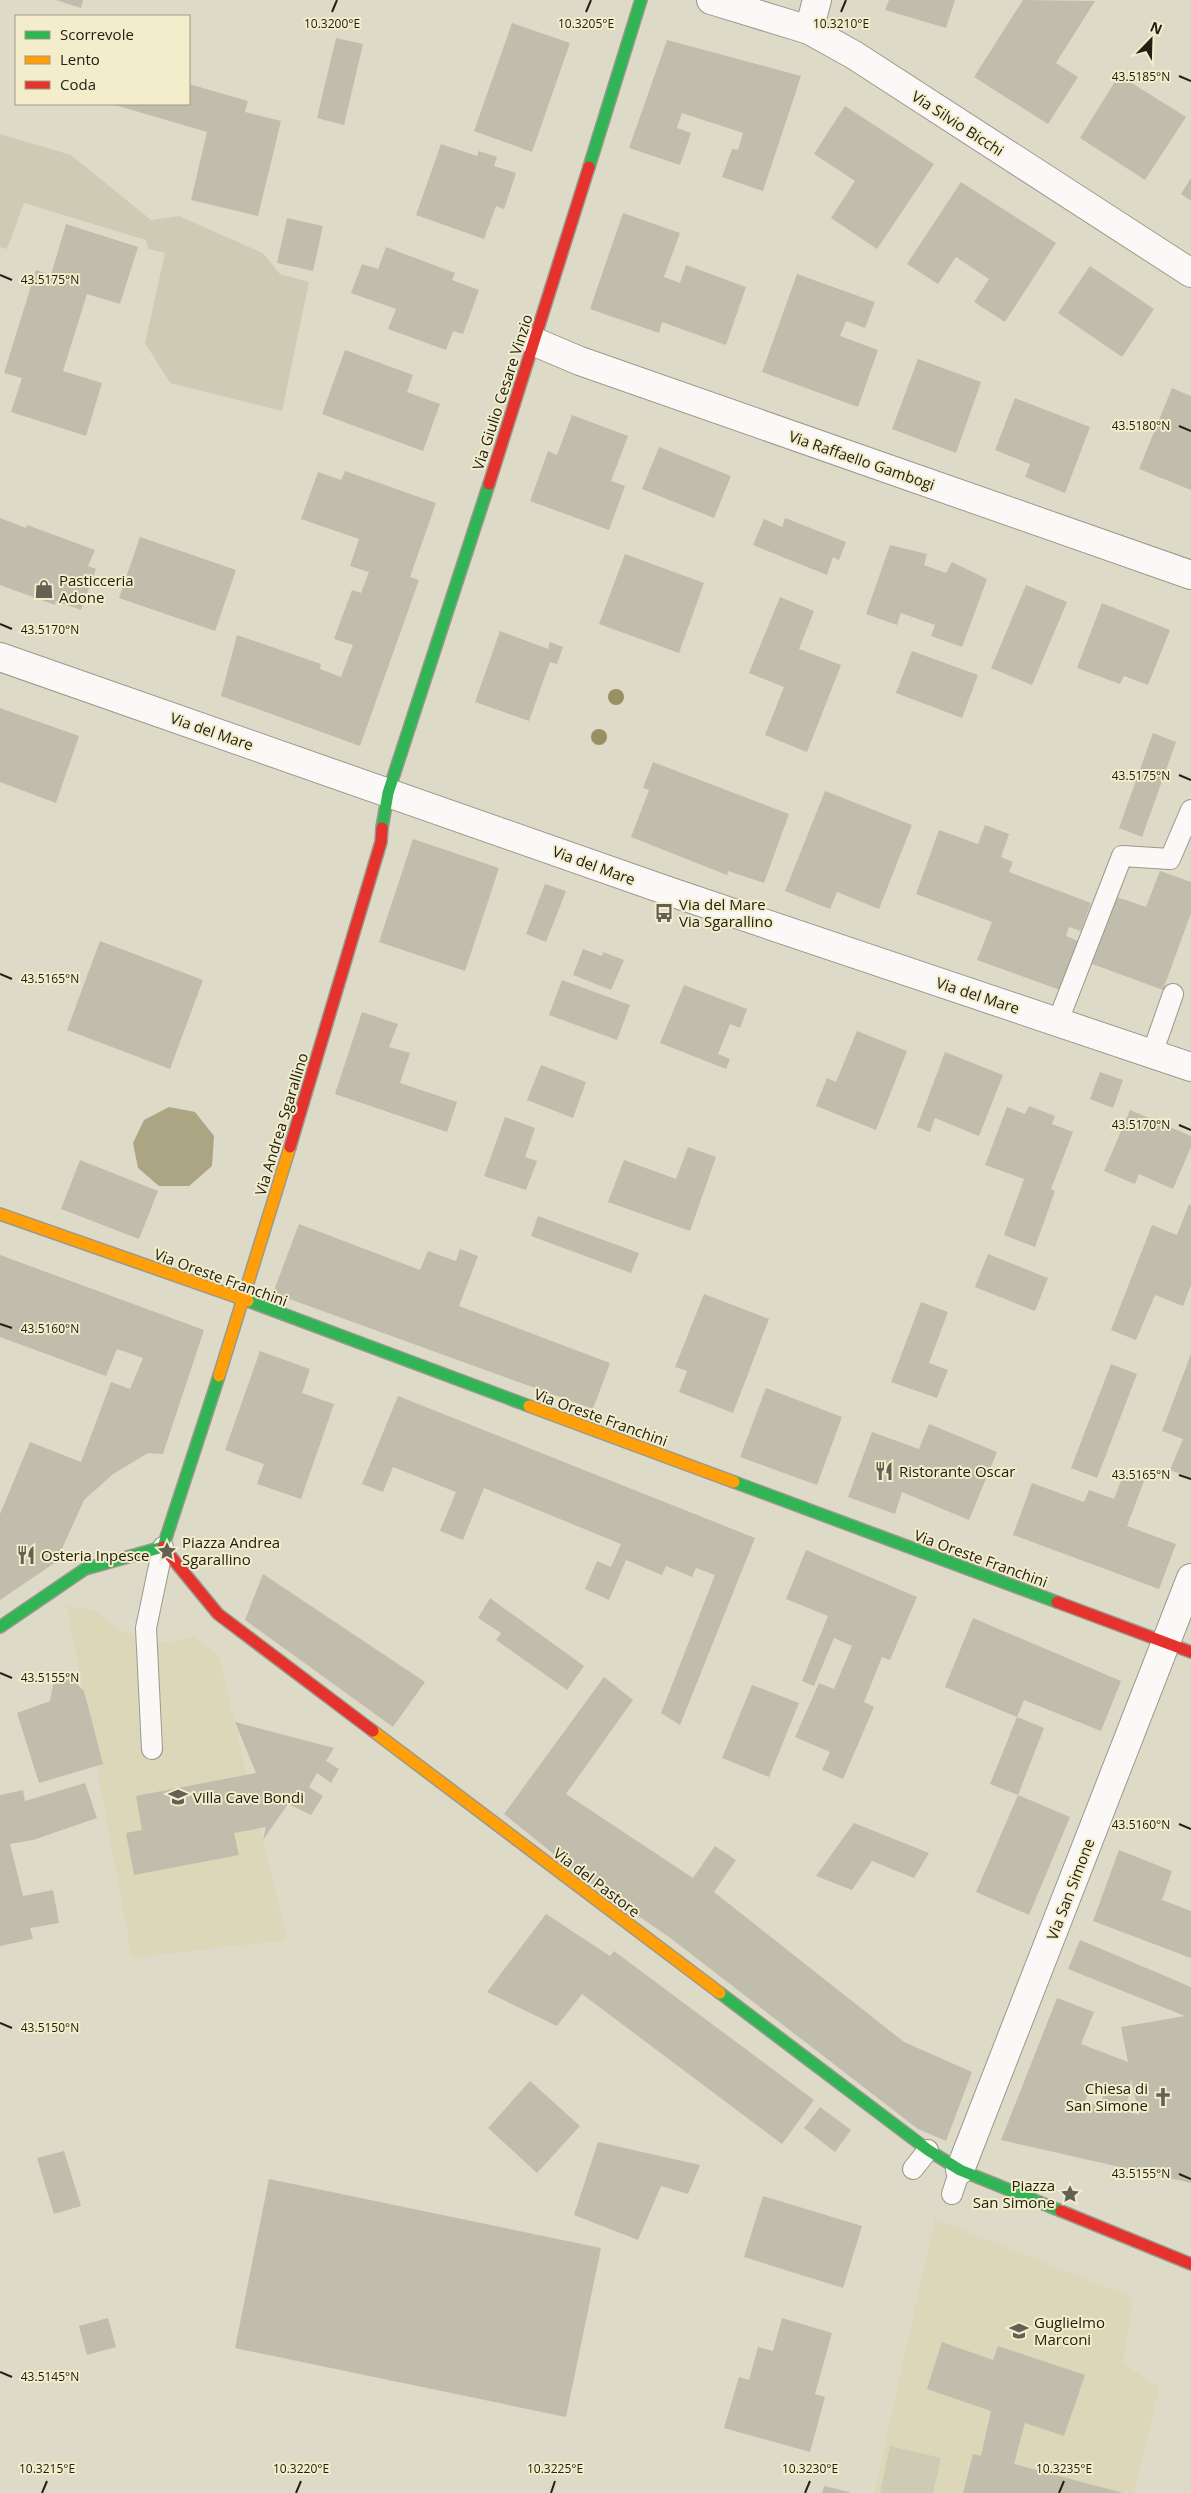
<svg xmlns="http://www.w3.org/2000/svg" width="1191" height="2493" viewBox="0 0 1191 2493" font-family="'Open Sans',sans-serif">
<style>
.built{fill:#dcd7b9}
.green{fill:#cecbb5}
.water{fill:#aba583}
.building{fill:#c0bdac;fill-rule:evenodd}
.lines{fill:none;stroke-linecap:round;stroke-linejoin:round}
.lane-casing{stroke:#9b998a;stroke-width:22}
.street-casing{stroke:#9b998a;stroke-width:30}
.fast-casing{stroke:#9b998a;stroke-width:14}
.slow-casing{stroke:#9b998a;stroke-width:14}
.jam-casing{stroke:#9b998a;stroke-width:14}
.lane{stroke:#faf9f7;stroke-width:20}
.street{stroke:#faf9f7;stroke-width:28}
.fast{stroke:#30b455;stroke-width:11}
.slow{stroke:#ff9f0a;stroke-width:11}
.jam{stroke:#e5322d;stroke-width:11}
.tree{fill:#989060}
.ticks{fill:none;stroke:#222014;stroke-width:2}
.labels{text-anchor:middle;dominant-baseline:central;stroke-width:4;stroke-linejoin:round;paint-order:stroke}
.street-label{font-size:15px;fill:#222014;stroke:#f3edcc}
.poi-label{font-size:15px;fill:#222014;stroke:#f3edcc;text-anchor:start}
.ticks-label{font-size:12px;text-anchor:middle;fill:#222014;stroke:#f3edcc;stroke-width:4;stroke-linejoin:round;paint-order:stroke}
</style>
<rect width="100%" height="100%" fill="#dddac8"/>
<g class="built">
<polygon points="67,1606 94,1610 118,1629 145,1640 162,1643 194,1637 218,1654 287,1940 132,1958"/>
<polygon points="935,2219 1133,2298 1123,2364 1159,2387 1134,2493 874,2493"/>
</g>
<g class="green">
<polygon points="0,134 71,155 151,220 179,216 263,253 280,274 309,282 282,411 170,383 145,343 165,253 148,249 146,240 24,203 7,249 0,247"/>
<polygon points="890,2446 941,2458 933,2493 880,2493"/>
</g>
<polygon class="water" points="169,1107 195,1112 214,1136 212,1166 189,1186 159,1186 138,1168 133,1143 144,1120"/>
<g class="building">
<polygon points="56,0 83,0 81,8"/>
<polygon points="889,0 955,0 946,28 885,10"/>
<polygon points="1023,0 1095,1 1056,63 1078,77 1048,124 974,77"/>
<polygon points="512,23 570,43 532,152 474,131"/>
<polygon points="336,38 363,44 344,125 317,118"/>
<polygon points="667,40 801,76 763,191 722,177 732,149 738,150 743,133 682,113 677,128 691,133 680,165 629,148"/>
<polygon points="1119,75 1186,117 1145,180 1080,138"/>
<polygon points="189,84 248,101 245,112 281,121 258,216 191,200 207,132 115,105 189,104"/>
<polygon points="845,106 934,164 877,249 831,218 855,181 814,154"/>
<polygon points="441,144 477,156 479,151 497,157 494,166 516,173 504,209 496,206 484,239 416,215"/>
<polygon points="1191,178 1191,201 1181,194"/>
<polygon points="961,182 1056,243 1005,322 974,302 989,279 956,257 938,284 907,264"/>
<polygon points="623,213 680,233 664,277 680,283 686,265 746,287 726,345 662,322 659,333 590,309"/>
<polygon points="287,218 323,226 313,271 277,263"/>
<polygon points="66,224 138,247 120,304 87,294 63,371 102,383 86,436 11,412 22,378 4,373 36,270 51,275"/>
<polygon points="386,247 455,273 452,280 479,290 463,334 453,331 446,350 388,329 396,309 351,293 362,264 378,269"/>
<polygon points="1090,266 1154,309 1122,357 1058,313"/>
<polygon points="797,274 875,302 865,328 846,321 840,336 878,350 858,407 762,372"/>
<polygon points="345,350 413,375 407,392 440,404 423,451 322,414"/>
<polygon points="918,359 981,382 956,453 892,429"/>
<polygon points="1172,388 1191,396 1191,490 1139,469"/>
<polygon points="1015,398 1090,427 1065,493 1025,477 1030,464 995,450"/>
<polygon points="572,415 628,436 611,481 625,486 609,530 530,501 548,451 557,455"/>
<polygon points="659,447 731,476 714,518 642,489"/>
<polygon points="345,471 436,503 410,577 419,580 360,746 221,696 237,635 321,664 320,669 341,677 353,645 334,639 352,590 361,593 369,572 350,566 359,539 301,519 318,472 341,480"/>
<polygon points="0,518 26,528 27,525 95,550 88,566 96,569 81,610 56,601 55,605 0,585"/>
<polygon points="785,518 846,542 839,560 833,557 827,575 753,545 764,519 782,527"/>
<polygon points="140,537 236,570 215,631 119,598"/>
<polygon points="890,545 927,554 924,565 946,573 952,562 987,579 962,647 931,636 935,625 901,613 897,625 866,614"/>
<polygon points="625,554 704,583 679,653 599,624"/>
<polygon points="1026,585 1067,602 1032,685 991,668"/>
<polygon points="780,597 814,611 799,649 841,665 807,752 765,735 784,687 749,673"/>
<polygon points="1102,603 1170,630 1148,685 1124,676 1120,684 1077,668"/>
<polygon points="500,631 548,649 550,642 563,647 557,664 550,662 529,721 475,702"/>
<polygon points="912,651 978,675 962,718 896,693"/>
<polygon points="0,708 79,736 56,803 0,782"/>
<polygon points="1153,733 1176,742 1142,837 1119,828"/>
<polygon points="653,762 789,814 764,883 728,871 727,875 631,837 649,790 643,788"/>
<polygon points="825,791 912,825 879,909 837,892 830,909 785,891"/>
<polygon points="985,825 1009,834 1001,857 1013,862 1009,872 1091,903 1081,931 1069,927 1066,936 1078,941 1060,990 977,960 992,922 916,894 939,830 978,844"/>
<polygon points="413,839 499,868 465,971 379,942"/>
<polygon points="1160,871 1191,882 1191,913 1163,990 1087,962 1111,895 1146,907"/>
<polygon points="545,884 566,891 546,942 526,934"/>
<polygon points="100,941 203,980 170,1069 67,1030"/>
<polygon points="583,949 602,956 603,952 624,960 611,990 573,975"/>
<polygon points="562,980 630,1005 617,1040 549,1015"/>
<polygon points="684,985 747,1009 740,1028 730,1024 718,1054 730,1059 726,1069 660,1043"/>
<polygon points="362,1012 398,1024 389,1047 410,1053 400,1083 457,1102 447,1132 335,1094"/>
<polygon points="857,1031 907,1051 876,1130 816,1106 827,1078 836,1082"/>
<polygon points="945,1052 1003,1075 979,1136 935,1118 930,1132 917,1127"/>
<polygon points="541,1065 586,1082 573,1118 527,1100"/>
<polygon points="1100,1072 1123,1080 1113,1108 1090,1099"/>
<polygon points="1029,1106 1055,1116 1052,1124 1073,1132 1051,1189 1055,1191 1035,1247 1004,1235 1024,1179 985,1165 1007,1107 1025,1114"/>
<polygon points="1130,1110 1191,1136 1191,1147 1173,1189 1139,1174 1135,1184 1104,1171"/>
<polygon points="505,1117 535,1128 525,1157 537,1161 526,1190 484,1176"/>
<polygon points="688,1147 716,1157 690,1231 608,1202 624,1160 676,1179"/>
<polygon points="80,1160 158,1191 139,1239 61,1209"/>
<polygon points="1189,1204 1191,1205 1191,1285 1183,1306 1155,1295 1136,1340 1111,1330 1152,1225 1177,1235"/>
<polygon points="538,1216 639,1253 631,1273 531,1236"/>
<polygon points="299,1224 420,1270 428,1251 456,1261 460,1249 478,1256 459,1306 610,1363 593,1409 273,1293"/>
<polygon points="988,1254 1048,1278 1035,1311 975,1287"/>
<polygon points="0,1255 204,1330 163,1454 148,1453 113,1474 84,1500 56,1562 0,1600 0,1514 30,1442 81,1462 111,1382 130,1389 143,1358 117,1349 106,1376 0,1337"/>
<polygon points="704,1294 769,1319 733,1413 679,1392 687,1371 675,1367"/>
<polygon points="921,1302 948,1312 929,1363 948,1370 937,1398 891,1382"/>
<polygon points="260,1351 310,1369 302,1393 334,1404 301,1499 257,1484 264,1464 225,1450"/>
<polygon points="1191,1354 1191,1478 1170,1470 1183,1439 1162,1431"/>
<polygon points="1111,1364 1137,1374 1097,1478 1071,1468"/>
<polygon points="766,1388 842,1417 817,1485 740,1457"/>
<polygon points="398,1396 755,1538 680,1725 661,1713 715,1575 696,1568 692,1577 666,1566 662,1575 626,1560 609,1600 585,1589 597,1561 611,1567 621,1544 484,1488 463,1540 440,1531 456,1492 393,1467 383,1492 362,1484"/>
<polygon points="929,1424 997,1452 969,1520 902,1492 895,1514 848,1497 872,1432 919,1449"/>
<polygon points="1124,1473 1144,1481 1127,1526 1176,1544 1159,1589 1013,1535 1032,1483 1084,1502 1089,1490 1114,1499"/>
<polygon points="806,1550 917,1597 890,1660 882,1657 864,1702 874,1707 843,1779 822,1770 830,1752 795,1737 819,1683 834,1689 852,1646 834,1638 814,1686 802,1681 828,1616 786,1599"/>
<polygon points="263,1574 425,1682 393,1727 245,1620"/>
<polygon points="490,1598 584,1666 567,1690 496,1640 501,1633 478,1618"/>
<polygon points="973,1618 1121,1681 1101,1731 1024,1700 1017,1717 945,1687"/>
<polygon points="604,1677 633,1700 566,1794 693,1878 715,1846 736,1860 714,1892 904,2042 972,2072 946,2141 918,2129 669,1937 586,1880 504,1814"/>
<polygon points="64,1679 73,1680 84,1691 103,1764 39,1783 17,1713 50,1701 53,1685"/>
<polygon points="752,1685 799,1703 769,1777 722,1758"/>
<polygon points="1017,1717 1044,1728 1018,1795 990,1784"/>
<polygon points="235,1722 334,1748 326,1761 339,1769 331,1783 317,1773 309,1787 323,1796 311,1815 288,1804 263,1840 266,1827 234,1833 239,1855 134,1875 126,1833 142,1830 136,1796 256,1773"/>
<polygon points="85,1783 97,1818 33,1840 10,1844 23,1896 53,1890 59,1923 30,1928 33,1939 0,1946 0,1795 23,1790 25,1801"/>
<polygon points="1018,1795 1070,1817 1029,1915 976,1892"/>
<polygon points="854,1823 929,1853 914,1878 872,1861 852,1890 816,1876"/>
<polygon points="1119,1850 1172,1871 1162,1900 1191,1911 1191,1958 1093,1921"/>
<polygon points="546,1914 610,1956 614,1951 814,2100 782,2144 582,1994 557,2026 487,1992"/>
<path d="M1080,1940l111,47v196l-190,-43 56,-142 37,14 -13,32 47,18 -7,-35 64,-11 -117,-47zM1131,2079l8,36 -13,-4zM1093,2080l12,5 -4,21 -16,-4z"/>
<polygon points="530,2081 580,2126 537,2173 488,2128"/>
<polygon points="820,2107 851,2130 835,2152 804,2128"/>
<polygon points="598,2142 700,2165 688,2194 661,2186 638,2240 574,2215"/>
<polygon points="64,2151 81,2206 54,2214 37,2158"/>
<polygon points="269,2179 601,2248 566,2417 235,2348"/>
<polygon points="763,2196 862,2226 843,2288 744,2257"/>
<polygon points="108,2318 116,2347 87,2355 79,2326"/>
<polygon points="782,2318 832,2333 815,2394 825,2397 810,2452 724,2428 739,2377 749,2380 758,2347 773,2351"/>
<polygon points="942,2342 993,2360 998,2346 1085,2375 1064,2436 1025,2423 1014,2464 1123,2493 963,2493 973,2454 981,2456 991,2411 927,2389"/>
<polygon points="824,2486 849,2492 849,2493 822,2493"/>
</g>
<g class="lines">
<g class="lane-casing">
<g id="lane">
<polyline points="1058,1021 1122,856 1170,859 1191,810"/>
<polyline points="1152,1054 1173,994"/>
<polyline points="152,1749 146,1628 163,1547"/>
<polyline points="913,2169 928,2150"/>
<polyline points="952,2194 960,2170"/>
</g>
</g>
<g class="street-casing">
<g id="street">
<polyline points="711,0 809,30 854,55 1191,273"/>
<polyline points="809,30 817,0"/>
<polyline points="535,342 580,361 1191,575"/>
<polyline points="0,657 671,892 1191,1067"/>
<polyline points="960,2170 1191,1578"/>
</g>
</g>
<g class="fast-casing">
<g id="fast">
<polyline points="589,167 641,0"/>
<polyline points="382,828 388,793 489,484"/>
<polyline points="248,1301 529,1406"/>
<polyline points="734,1482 1057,1602"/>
<polyline points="0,1627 85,1569 163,1547 219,1376"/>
<polyline points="720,1993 928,2150 960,2170 1061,2211"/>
</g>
</g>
<g class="slow-casing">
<g id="slow">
<polyline points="0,1214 248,1301"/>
<polyline points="219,1376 290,1147"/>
<polyline points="529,1406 734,1482"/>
<polyline points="373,1731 720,1993"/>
</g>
</g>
<g class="jam-casing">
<g id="jam">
<polyline points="489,484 589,167"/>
<polyline points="290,1147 381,842 382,828"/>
<polyline points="163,1547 218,1614 373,1731"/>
<polyline points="1057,1602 1191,1652"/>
<polyline points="1061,2211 1191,2264"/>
</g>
</g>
<use href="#lane" class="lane"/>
<use href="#street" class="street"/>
<use href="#fast" class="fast"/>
<use href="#slow" class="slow"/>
<use href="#jam" class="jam"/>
</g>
<g class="tree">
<circle cx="616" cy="697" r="8"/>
<circle cx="599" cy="737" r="8"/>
</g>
<path class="ticks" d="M332,12l5,-12M586,12l5,-12M841,12l5,-12M1179,76l12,5M0,275l12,5M1179,426l12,5M0,624l12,5M1179,775l12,5M0,974l12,5M1179,1125l12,5M0,1324l12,4M1179,1475l12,4M0,1673l12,5M1179,1824l12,5M0,2023l12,5M1179,2174l12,5M0,2372l12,5M42,2493l5,-12M296,2493l5,-12M551,2493l4,-12M805,2493l5,-12M1059,2493l5,-12"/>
<defs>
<g id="shop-bare" transform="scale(1.5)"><path d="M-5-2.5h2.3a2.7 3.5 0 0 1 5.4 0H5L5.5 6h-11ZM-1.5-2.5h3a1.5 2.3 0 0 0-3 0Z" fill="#636153" stroke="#f3edcc" stroke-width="2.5" paint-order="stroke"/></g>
<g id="bus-bare" transform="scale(1.5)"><path d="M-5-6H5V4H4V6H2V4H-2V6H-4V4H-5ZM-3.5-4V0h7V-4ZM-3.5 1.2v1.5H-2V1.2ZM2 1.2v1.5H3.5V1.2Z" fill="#636153" stroke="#f3edcc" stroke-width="2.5" paint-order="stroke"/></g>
<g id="restaurant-bare" transform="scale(1.5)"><path d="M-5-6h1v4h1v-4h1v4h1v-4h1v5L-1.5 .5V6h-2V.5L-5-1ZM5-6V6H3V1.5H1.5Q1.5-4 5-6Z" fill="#636153" stroke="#f3edcc" stroke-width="2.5" paint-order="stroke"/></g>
<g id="sight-bare" transform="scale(1.5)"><path d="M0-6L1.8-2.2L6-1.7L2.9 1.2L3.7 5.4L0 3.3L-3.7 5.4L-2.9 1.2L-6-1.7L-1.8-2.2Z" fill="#636153" stroke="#f3edcc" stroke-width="2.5" paint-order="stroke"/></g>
<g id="school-bare" transform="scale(1.5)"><path d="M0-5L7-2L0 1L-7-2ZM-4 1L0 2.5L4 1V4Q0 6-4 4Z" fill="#636153" stroke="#f3edcc" stroke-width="2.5" paint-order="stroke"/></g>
<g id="church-bare" transform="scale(1.5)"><path d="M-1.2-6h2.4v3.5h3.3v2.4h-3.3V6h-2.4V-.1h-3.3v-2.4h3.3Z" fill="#636153" stroke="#f3edcc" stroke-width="2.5" paint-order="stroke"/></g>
</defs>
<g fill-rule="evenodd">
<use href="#shop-bare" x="44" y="589"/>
<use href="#bus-bare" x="664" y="913"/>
<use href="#restaurant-bare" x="884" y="1471"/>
<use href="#sight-bare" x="167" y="1551"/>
<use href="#restaurant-bare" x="26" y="1555"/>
<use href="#school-bare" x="178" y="1797"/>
<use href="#church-bare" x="1163" y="2097"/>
<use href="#sight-bare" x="1070" y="2194"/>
<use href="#school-bare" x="1019" y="2331"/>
</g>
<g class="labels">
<g class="street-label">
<text transform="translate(958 123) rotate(33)">Via Silvio Bicchi</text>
<text transform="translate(502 392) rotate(-72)">Via Giulio Cesare Vinzio</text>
<text transform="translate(862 460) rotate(19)">Via Raffaello Gambogi</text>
<text transform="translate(212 731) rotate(19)">Via del Mare</text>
<text transform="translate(594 865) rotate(20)">Via del Mare</text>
<text transform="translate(978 995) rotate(18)">Via del Mare</text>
<text transform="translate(281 1124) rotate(-73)">Via Andrea Sgarallino</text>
<text transform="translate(221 1277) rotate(20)">Via Oreste Franchini</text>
<text transform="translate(601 1417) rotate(20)">Via Oreste Franchini</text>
<text transform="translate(981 1558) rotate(20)">Via Oreste Franchini</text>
<text transform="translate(597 1882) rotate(37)">Via del Pastore</text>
<text transform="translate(1070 1889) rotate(-69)">Via San Simone</text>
</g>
<g class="poi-label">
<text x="59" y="580">Pasticceria<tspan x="59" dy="17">Adone</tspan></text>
<text x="679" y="904">Via del Mare<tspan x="679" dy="17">Via Sgarallino</tspan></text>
<text x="899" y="1471">Ristorante Oscar</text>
<text x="182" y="1542">Piazza Andrea<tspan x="182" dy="17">Sgarallino</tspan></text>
<text x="41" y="1555">Osteria Inpesce</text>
<text x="193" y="1797">Villa Cave Bondi</text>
<text x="1148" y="2088" text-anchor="end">Chiesa di<tspan x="1148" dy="17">San Simone</tspan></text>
<text x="1055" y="2185" text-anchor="end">Piazza<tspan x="1055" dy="17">San Simone</tspan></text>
<text x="1034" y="2322">Guglielmo<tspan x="1034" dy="17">Marconi</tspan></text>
</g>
</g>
<g class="ticks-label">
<text x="332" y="28">10.3200°E</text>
<text x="586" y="28">10.3205°E</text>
<text x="841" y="28">10.3210°E</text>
<text x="1141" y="81">43.5185°N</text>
<text x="50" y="284">43.5175°N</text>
<text x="1141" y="430">43.5180°N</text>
<text x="50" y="634">43.5170°N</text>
<text x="1141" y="780">43.5175°N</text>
<text x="50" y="983">43.5165°N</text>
<text x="1141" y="1129">43.5170°N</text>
<text x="50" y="1333">43.5160°N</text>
<text x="1141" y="1479">43.5165°N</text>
<text x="50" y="1682">43.5155°N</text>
<text x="1141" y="1829">43.5160°N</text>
<text x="50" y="2032">43.5150°N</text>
<text x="1141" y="2178">43.5155°N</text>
<text x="50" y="2381">43.5145°N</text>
<text x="47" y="2473">10.3215°E</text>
<text x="301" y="2473">10.3220°E</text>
<text x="555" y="2473">10.3225°E</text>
<text x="810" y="2473">10.3230°E</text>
<text x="1064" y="2473">10.3235°E</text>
</g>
<rect x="15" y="15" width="175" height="90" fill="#f3edcc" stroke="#9f9b82"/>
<rect x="25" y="31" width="25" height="8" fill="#30b455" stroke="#9f9b82"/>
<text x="60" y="40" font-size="15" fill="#222014">Scorrevole</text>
<rect x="25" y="56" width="25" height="8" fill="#ff9f0a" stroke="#9f9b82"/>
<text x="60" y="65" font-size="15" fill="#222014">Lento</text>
<rect x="25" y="81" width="25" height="8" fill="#e5322d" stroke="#9f9b82"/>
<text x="60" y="90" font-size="15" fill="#222014">Coda</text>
<g transform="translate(1151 40) rotate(23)" stroke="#f3edcc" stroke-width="4" paint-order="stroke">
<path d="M0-4L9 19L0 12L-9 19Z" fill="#222014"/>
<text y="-8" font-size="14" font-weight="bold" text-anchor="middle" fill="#222014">N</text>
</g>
</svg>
